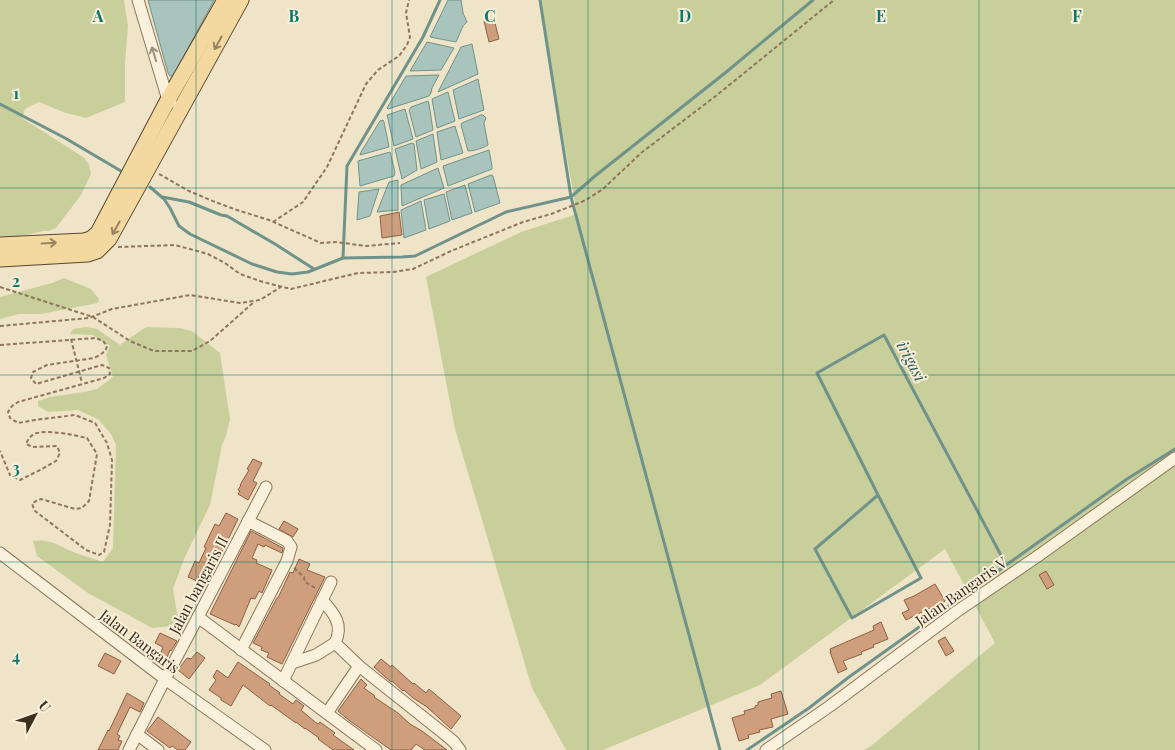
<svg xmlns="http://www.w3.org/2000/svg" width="1175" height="750" viewBox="0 0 1175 750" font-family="'Playfair Display',serif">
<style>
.green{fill:#c9cf9b}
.water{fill:#a9c4bc;stroke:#6f938a}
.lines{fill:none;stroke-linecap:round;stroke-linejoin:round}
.stream{stroke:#6f938a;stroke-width:3}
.building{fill:#cf9f7d;stroke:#8d5f41}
.minor-casing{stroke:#8d765c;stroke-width:13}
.major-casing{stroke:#5b4430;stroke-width:17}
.path{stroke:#8d765c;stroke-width:2;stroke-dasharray:4 2.5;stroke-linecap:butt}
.minor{stroke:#faf1dc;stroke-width:11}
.major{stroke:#f3d9a0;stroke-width:15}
.oneway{stroke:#988460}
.oneway2{stroke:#9c907e}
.grid{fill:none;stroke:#0f766e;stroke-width:1;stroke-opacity:0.55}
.labels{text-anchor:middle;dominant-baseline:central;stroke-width:4;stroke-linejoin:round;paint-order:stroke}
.street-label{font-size:15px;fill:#3d2e20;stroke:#f7eed8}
.water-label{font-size:16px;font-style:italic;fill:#2f5d5a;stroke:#f7eed8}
.grid-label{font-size:16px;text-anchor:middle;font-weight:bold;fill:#0f766e;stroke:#f7eed8;stroke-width:4;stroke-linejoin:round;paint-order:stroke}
</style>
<rect width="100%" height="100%" fill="#f0e4c8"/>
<g class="green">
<polygon points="0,0 124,0 128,26 125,63 125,102 86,118 63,112 39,102 25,109 22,118 83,157 89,164 91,174 81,195 56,228 49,231 43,231 18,237 0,237"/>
<polygon points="539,0 1175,0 1175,750 864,750 871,746 995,643 945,549 760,685 603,750 566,750 532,688 455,429 426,277 521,232 577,214"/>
<polygon points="64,278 91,289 99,299 98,303 41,314 19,314 0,319 0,297 52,283"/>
<path d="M86,327l11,2 23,16 26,-18 33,1 13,3 28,22 10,66 -4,17 -4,9 -12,60 -26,54 -11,30 5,30 -5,7 -21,2 -64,-35 -51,-37 -4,-15c18,-3 27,6 43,12 9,4 18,5 27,9l10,-14 3,-103 -5,-11 -12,-14 -21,-10 -30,2 -10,-6v-5l12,-4 34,-5 13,-3 16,-12 -7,-22 4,-9 -17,-11 -23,-1 3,-5z"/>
</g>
<g class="water">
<polygon points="148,0 214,0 173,76 170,76 168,73"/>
<polygon points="448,0 461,0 463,13 467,22 463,26 456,42 430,37"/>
<polygon points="427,42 454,48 441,70 410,71"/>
<polygon points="472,44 478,74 438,92 461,47"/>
<polygon points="439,75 432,88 431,93 429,96 388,109 387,108 406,76"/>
<polygon points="478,79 484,110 459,119 453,90"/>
<polygon points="448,92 455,121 437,128 432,99"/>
<polygon points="428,101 429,104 433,130 416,137 409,110 411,107"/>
<polygon points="405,109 413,139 394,146 387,115"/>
<path d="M481,115h2l3,3 -2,5 4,22c-5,3 -14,6 -20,6l-7,-26 1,-2z"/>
<polygon points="383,120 384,122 389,147 360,155 361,152 380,121"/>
<polygon points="455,126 463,153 441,160 437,132"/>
<polygon points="433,134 437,162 421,169 416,141"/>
<polygon points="412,143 414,144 417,170 402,179 395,149"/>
<polygon points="489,150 492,166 492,169 448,186 443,166"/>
<polygon points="390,152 395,172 394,176 360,186 358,161"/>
<polygon points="438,168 444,188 402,206 401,185"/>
<polygon points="491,175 493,176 500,203 475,212 468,184"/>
<polygon points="398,180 398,210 377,212 389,182"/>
<polygon points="465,185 472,213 452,220 446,192"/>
<polygon points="379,189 370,216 357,220 359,192"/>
<polygon points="444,194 450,221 429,229 424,200"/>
<polygon points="421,201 426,230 404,238 401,210"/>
</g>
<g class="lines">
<g class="stream">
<polyline points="540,0 571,197 720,750"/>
<polyline points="0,104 65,138 121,171"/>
<polyline points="150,187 164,199 170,208 179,226 190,234 252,264 277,272 292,274 308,272 343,258 402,257 415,256 506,212 571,197 595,176 725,73 813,0"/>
<polyline points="162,197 189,202 221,215 227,216 275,244 314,269"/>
<polyline points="343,258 347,166 423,37 440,0"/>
<polyline points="878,495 921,578 852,618 815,549 878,495 817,373 884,335 1004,561"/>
<polyline points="747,750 809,708 849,677 1127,479 1175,449"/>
</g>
</g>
<g class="building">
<polygon points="494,19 499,39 489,42 484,21"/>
<polygon points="399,212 402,235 382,238 380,216"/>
<polygon points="253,459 262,463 253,481 257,483 248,500 238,494 240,491 238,490 241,485 240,485 249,470 247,469"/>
<polygon points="226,513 238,519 221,554 220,554 208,580 199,576 197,581 188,577 195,561 199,563 206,548 204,547 215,524 219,526"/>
<polygon points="284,521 298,529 293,537 279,529"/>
<polygon points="251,531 283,548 282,553 265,545 264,547 258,544 252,558 257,560 256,563 272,570 262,593 259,591 255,599 251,598 239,627 236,624 235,625 210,614"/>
<polygon points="299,559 310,564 307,570 325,577 282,664 267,657 269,653 261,650 262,647 253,643 277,598 278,598 290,572 293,573"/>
<polygon points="1046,571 1054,585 1047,589 1039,575"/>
<polygon points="935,584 945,601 931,610 930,608 906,620 902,613 909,610 904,600 914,596"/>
<polygon points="881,622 888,639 873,645 874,647 861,652 862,654 843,661 847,669 838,673 830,652 831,652 830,649 874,630 873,626"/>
<polygon points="160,633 177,641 171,651 170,650 166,660 159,657 163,647 155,643"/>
<polygon points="945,637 954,651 946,656 938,641"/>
<polygon points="197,652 205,658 189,679 178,670 187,658 191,659"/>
<polygon points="105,653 121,661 114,674 98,666"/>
<polygon points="381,659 391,667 392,665 413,684 414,683 426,693 429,689 461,716 451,729 427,707 413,698 404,690 403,691 392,681 391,682 374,667"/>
<polygon points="238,662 270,684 269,685 280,693 279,694 293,704 296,700 304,706 301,710 315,722 318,724 320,722 335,733 333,735 354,750 333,750 318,739 319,738 305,728 305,729 296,722 296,723 271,705 270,706 243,685 231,706 221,700 221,698 209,690 216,680 213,677 217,670 228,678"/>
<polygon points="361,679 367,685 364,688 375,696 374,697 398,713 410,724 422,731 447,750 425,750 416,744 411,750 391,750 350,721 338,711"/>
<polygon points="781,691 788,714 771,719 773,727 759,730 760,732 748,735 749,738 739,741 732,718 745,714 744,711 755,708 755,706 758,705 758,702 772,698 771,694"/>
<polygon points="127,693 144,703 140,712 130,707 117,734 120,736 118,740 122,741 118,750 98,750 108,730 109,731"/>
<polygon points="158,717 191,742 185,750 178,750 172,746 170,748 147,731"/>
</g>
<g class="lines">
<g class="minor-casing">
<g id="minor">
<polyline points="138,0 168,100 171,102"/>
<polyline points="0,553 165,679 265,750"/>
<path d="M322,600c12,13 22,25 13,43l24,23"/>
<polyline points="198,617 376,750"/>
<polyline points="241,650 287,561 291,547 287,541 248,521"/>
<polyline points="292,663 316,655 335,643"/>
<polyline points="283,681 331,582"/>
<polyline points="327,713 359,666 447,736 454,742 460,750"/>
<polyline points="137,734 158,750"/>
<polyline points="129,750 165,679 198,617 266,487"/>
<polyline points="766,750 830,706 956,612 1038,556 1175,458"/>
</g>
</g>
<g class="major-casing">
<g id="major">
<polyline points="0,245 84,241 91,239 98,233 168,100 225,0"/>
<polyline points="0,259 88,254 97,251 109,239 241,0"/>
</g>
</g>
<g class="path">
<polyline points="159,174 189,191 215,202 237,210 269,220 321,243 336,242 366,246 400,243"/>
<polyline points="273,222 303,202 327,167 366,84 378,70 399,56 407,45 410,37 406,13 409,0"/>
<polyline points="118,247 175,245 208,254 225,263 240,274 263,282 291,289 358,273 393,272 413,269 451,251 523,222 551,214 569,207 586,200 603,189 641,153 717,95 834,0"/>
<polyline points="0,287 93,317 130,341 154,351 192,351 210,341 254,302"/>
<polyline points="0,326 89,318 112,309 190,295 240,303 260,300 281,287"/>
<polyline points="71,339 82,383"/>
<path d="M0,345l96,-7 7,3 4,5c-1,6 -7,9 -13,12l-47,7 -14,7 -2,6 5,6 66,-19 7,3 1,6 -6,4 -86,24 -6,4 -4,6 2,6 8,5 17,-3 40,-5 20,8 12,20 5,17 -2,65 -6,27 -5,3 -13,-5 -51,-39 -3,-7 4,-3 5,-2 34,10 7,-1 7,-7 8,-47 -10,-16c-14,-3 -35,-8 -50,-5 -5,1 -9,6 -11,11l7,3 24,-1 3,7 -4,8 -14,8 -22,11 -10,-5 -10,-24"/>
<polyline points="294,568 297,571 304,577 305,582 317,589"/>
</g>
<use href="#minor" class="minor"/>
<use href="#major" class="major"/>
</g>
<defs><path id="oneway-shaft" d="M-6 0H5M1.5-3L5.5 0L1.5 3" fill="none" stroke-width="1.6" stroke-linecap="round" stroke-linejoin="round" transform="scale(1.25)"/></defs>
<g class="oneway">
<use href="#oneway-shaft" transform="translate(218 43) rotate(119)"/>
<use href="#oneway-shaft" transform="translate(116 228) rotate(119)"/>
<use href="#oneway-shaft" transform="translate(49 243) rotate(-3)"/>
</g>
<use class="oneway2" href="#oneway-shaft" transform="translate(154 54) rotate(-107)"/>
<path class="grid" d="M196,0v750M392,0v750M588,0v750M783,0v750M979,0v750M0,188h1175M0,375h1175M0,562h1175"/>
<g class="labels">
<g class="street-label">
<text transform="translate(198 585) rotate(-62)">Jalan bangaris II</text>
<text transform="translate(961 591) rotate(-35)">Jalan Bangaris V</text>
<text transform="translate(140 641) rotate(37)">Jalan Bangaris</text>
</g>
<g class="water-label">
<text transform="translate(912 361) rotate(62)">irigasi</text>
</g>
</g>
<g class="grid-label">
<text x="98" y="22">A</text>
<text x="294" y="22">B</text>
<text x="490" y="22">C</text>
<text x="685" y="22">D</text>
<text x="881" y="22">E</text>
<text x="1077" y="22">F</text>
<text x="16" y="99">1</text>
<text x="16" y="287">2</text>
<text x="16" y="474">3</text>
<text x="16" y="662">4</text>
</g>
<g transform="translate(35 715) rotate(49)" stroke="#f7eed8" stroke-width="4" paint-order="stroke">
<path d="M0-4L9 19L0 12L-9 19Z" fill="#3d2e20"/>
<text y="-8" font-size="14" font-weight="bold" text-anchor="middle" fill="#3d2e20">U</text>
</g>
</svg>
